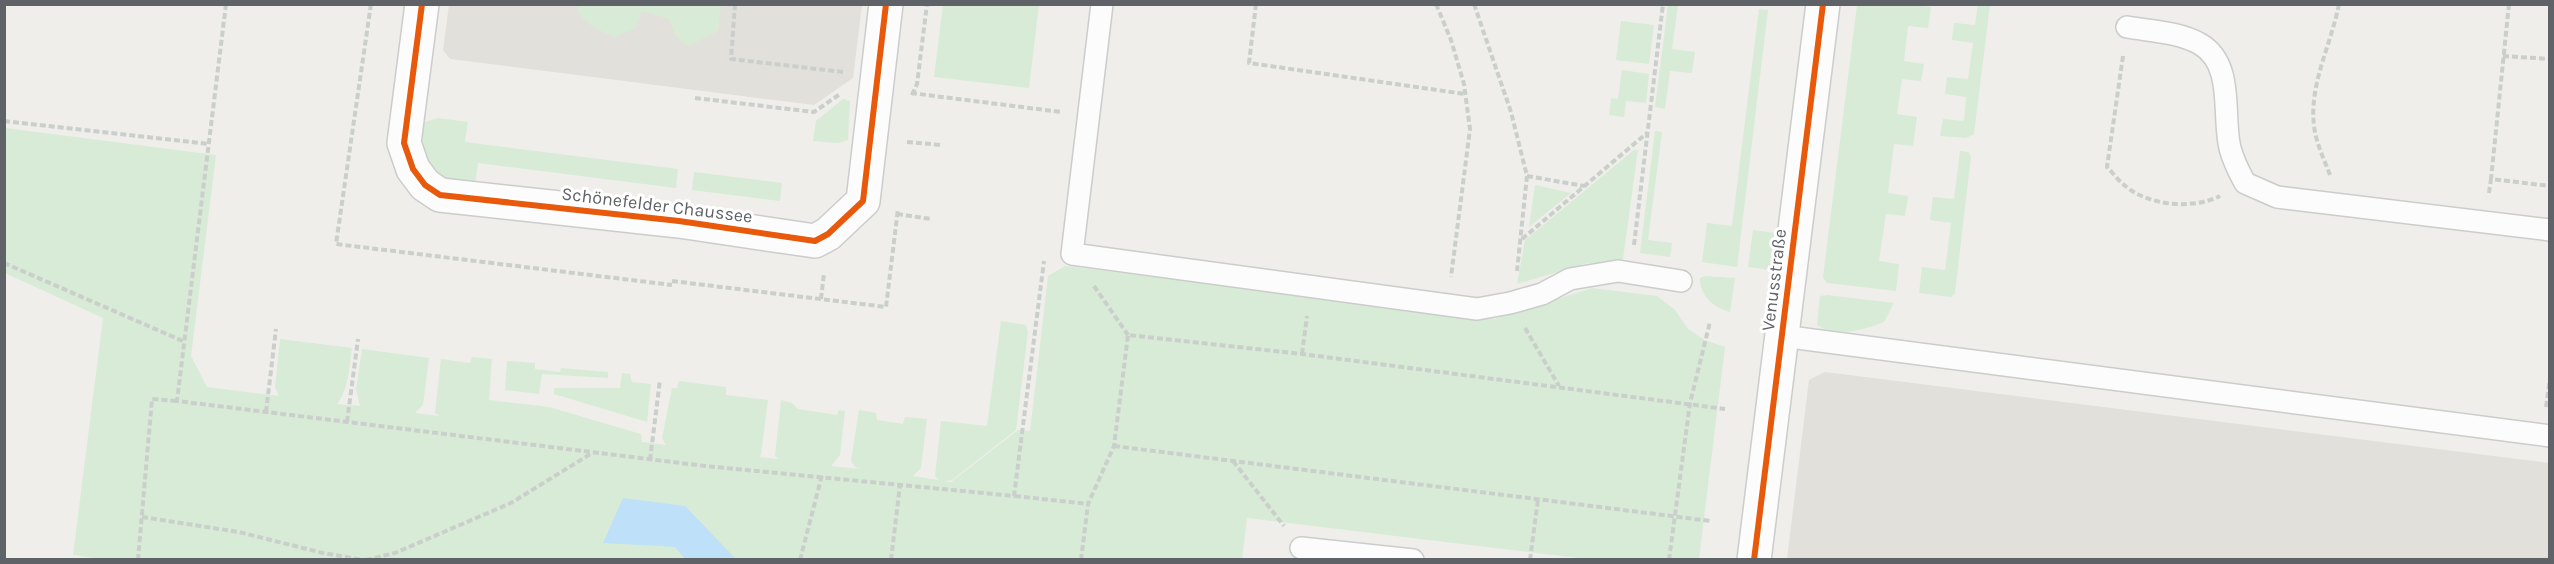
<svg xmlns="http://www.w3.org/2000/svg" width="2554" height="564" viewBox="0 0 2554 564" font-family="Karla,sans-serif">
<style>
.education{fill:#e2e0da}
.green{fill:#d8ebd6}
.water{fill:#bfe0f9}
.lines{fill:none;stroke-linecap:round;stroke-linejoin:round}
.service-casing{stroke:#cbcccc;stroke-width:24}
.minor-casing{stroke:#cbcccc;stroke-width:36}
.path{stroke:#cacfcc;stroke-width:4;stroke-dasharray:6 3;stroke-linecap:butt}
.service{stroke:#fdfcfc;stroke-width:21}
.minor{stroke:#fdfcfc;stroke-width:33}
.cycleway-casing{stroke:#fff;stroke-width:10}
.cycleway{stroke:#e8590c;stroke-width:6}
.labels{text-anchor:middle;dominant-baseline:central;stroke-width:6;stroke-linejoin:round;paint-order:stroke}
.street-label{font-size:18px;fill:#5f6368;stroke:#fff}
</style>
<rect width="100%" height="100%" fill="#efeeea"/>
<g class="education">
<polygon points="449,5 862,5 853,78 814,105 450,59 443,50"/>
<polygon points="1825,372 2549,463 2549,559 1787,559 1809,380"/>
</g>
<g class="green">
<polygon points="1978,4 1990,5 1974,134 1966,138 1940,136 1943,119 1964,121 1966,97 1945,94 1947,77 1968,79 1973,43 1952,40 1954,23 1975,25"/>
<path d="M577,5v-1l144,1 -3,26 -30,15 -11,-8 -8,-19 -27,-8 -7,18 -20,8c-15,-6 -36,-14 -38,-32z"/>
<polygon points="943,5 1039,5 1029,88 934,77"/>
<polygon points="1668,5 1678,5 1672,49 1695,52 1692,73 1670,71 1665,109 1655,107"/>
<polygon points="1912,5 1931,7 1928,28 1908,26 1904,61 1924,64 1921,81 1902,79 1897,114 1917,117 1913,146 1894,144 1888,193 1908,196 1905,216 1886,214 1879,261 1899,264 1896,291 1827,283 1823,277 1857,5"/>
<polygon points="1759,9 1768,10 1737,267 1702,262 1707,223 1732,226"/>
<polygon points="1621,21 1654,25 1649,64 1616,60"/>
<polygon points="1622,70 1649,74 1646,103 1626,101 1624,117 1609,115 1611,98 1618,99"/>
<polygon points="843,99 850,101 848,140 838,143 813,141 816,121"/>
<polygon points="438,118 468,122 465,142 678,169 676,188 478,163 475,186 444,181 432,172 419,147 422,123"/>
<path d="M5,128l211,27 -25,201 16,31 72,9 -4,-8 5,-49 72,9c-3,19 -3,41 -15,56l23,2 -4,-17 6,-40 67,9 -6,47 -8,8 25,3 -5,-3 6,-54 29,4 2,-6 20,2 -3,41 60,7 92,27 1,8 24,3 -4,-7 10,-50h5l2,-7 47,6v8l42,5 -7,54 -2,3 19,2 -3,-3 6,-56 11,3 6,6 39,6 2,-5 6,1 -5,44 -9,11 30,3 -6,-2 -4,-6 8,-51 17,3 1,7 26,4 2,-7 22,2 -6,49 -8,8 26,4 -4,-4 6,-55 46,5 14,-105 25,4 2,7 -12,98 -64,50 -7,1 6,1 67,-52 12,1 18,-155 17,-10 430,53 97,-31 65,8 18,14 13,19 17,11 20,7 -26,212h-113l-339,-41 -5,42h-1135l-34,-5 30,-237 -98,-45z"/>
<polygon points="1655,131 1662,132 1648,240 1672,243 1670,257 1640,253"/>
<polygon points="1634,150 1638,150 1622,266 1587,263 1517,284 1525,240"/>
<polygon points="1960,151 1968,152 1971,156 1955,293 1951,297 1919,293 1922,267 1945,270 1951,223 1930,220 1933,197 1954,199"/>
<polygon points="694,172 782,183 780,201 692,190"/>
<polygon points="1535,185 1571,193 1529,227"/>
<polygon points="1753,230 1775,233 1770,270 1748,267"/>
<path d="M1705,276l30,2 -5,34c-16,-4 -31,-17 -30,-34z"/>
<path d="M1827,295l67,8 -10,19c-20,8 -47,16 -67,3l3,-29z"/>
<polygon points="507,361 535,363 535,369 560,372 561,368 608,372 608,378 542,374 539,394 505,390"/>
<polygon points="622,373 630,374 632,382 651,384 647,422 554,394 554,388 620,388"/>
</g>
<polygon class="water" points="623,498 685,506 736,559 685,559 675,547 603,543"/>
<g class="lines">
<g class="service-casing">
<g id="service">
<polyline points="1102,4 1072,254 1477,309 1510,303 1542,294 1570,279 1618,271 1681,281"/>
<path d="M2127,27c23,4 52,5 73,17 35,20 22,72 30,104 3,12 9,24 15,35l32,14 273,33"/>
<polyline points="1782,336 2550,436"/>
<polyline points="1301,548 1413,560"/>
</g>
</g>
<g class="minor-casing">
<g id="minor">
<polyline points="422,4 404,143 413,169 425,185 440,195 679,221 815,241 828,234 863,201 886,4"/>
<polyline points="1754,560 1823,4"/>
</g>
</g>
<g class="path">
<polyline points="226,4 177,401 705,466 1014,496 1044,261"/>
<polyline points="371,4 336,244 672,285"/>
<polyline points="735,4 731,59 843,72"/>
<polyline points="1256,4 1249,63 1465,94"/>
<polyline points="1436,4 1451,40 1464,84 1470,129 1451,277"/>
<polyline points="1474,4 1511,112 1527,176 1517,271"/>
<polyline points="2509,4 2491,179 2550,186"/>
<path d="M2123,56l-16,111c5,5 10,12 16,17 24,22 69,26 97,12"/>
<polyline points="2503,56 2550,59"/>
<polyline points="911,93 1061,112"/>
<polyline points="912,95 917,84 927,4"/>
<polyline points="695,98 814,112 840,94"/>
<polyline points="4,121 209,144"/>
<polyline points="907,142 941,145"/>
<path d="M2330,175c-6,-16 -14,-32 -16,-49 -5,-42 17,-81 25,-122"/>
<polyline points="1527,176 1584,186"/>
<polyline points="2489,193 2491,179"/>
<polyline points="897,214 931,219"/>
<polyline points="1522,239 1647,133"/>
<polyline points="1634,245 1663,4"/>
<polyline points="4,263 185,342"/>
<polyline points="672,281 886,307 898,209"/>
<polyline points="1094,286 1128,335"/>
<polyline points="821,299 824,273"/>
<polyline points="1525,328 1559,386"/>
<polyline points="1302,354 1307,316"/>
<polyline points="2546,407 2550,378"/>
<polyline points="266,412 276,329"/>
<polyline points="347,422 358,339"/>
<polyline points="1114,446 1711,521"/>
<polyline points="650,460 660,380"/>
<polyline points="1233,461 1284,526"/>
<polyline points="1015,496 1088,504"/>
<polyline points="142,517 239,532 323,553 363,560"/>
<polyline points="138,560 152,399 177,401"/>
<polyline points="366,560 395,553 511,503 592,453"/>
<polyline points="800,560 822,475"/>
<polyline points="891,560 900,485"/>
<polyline points="1081,560 1088,504 1114,446 1128,335 1302,354 1725,409"/>
<polyline points="1530,560 1538,499"/>
<polyline points="1669,560 1690,403 1710,322"/>
</g>
<use href="#service" class="service"/>
<use href="#minor" class="minor"/>
<g class="cycleway-casing">
<g id="cycleway">
<polyline points="422,4 404,143 413,169 425,185 440,195 679,221 815,241 828,234 863,201 886,4"/>
<polyline points="1754,560 1823,4"/>
</g>
</g>
<use href="#cycleway" class="cycleway"/>
</g>
<g class="labels">
<g class="street-label">
<text transform="translate(657 205) rotate(7)">Schönefelder Chaussee</text>
<text transform="translate(1774 280) rotate(-83)">Venusstraße</text>
</g>
</g>
<rect width="2554" height="564" fill="none" stroke="#5f6368" stroke-width="12"/>
</svg>
